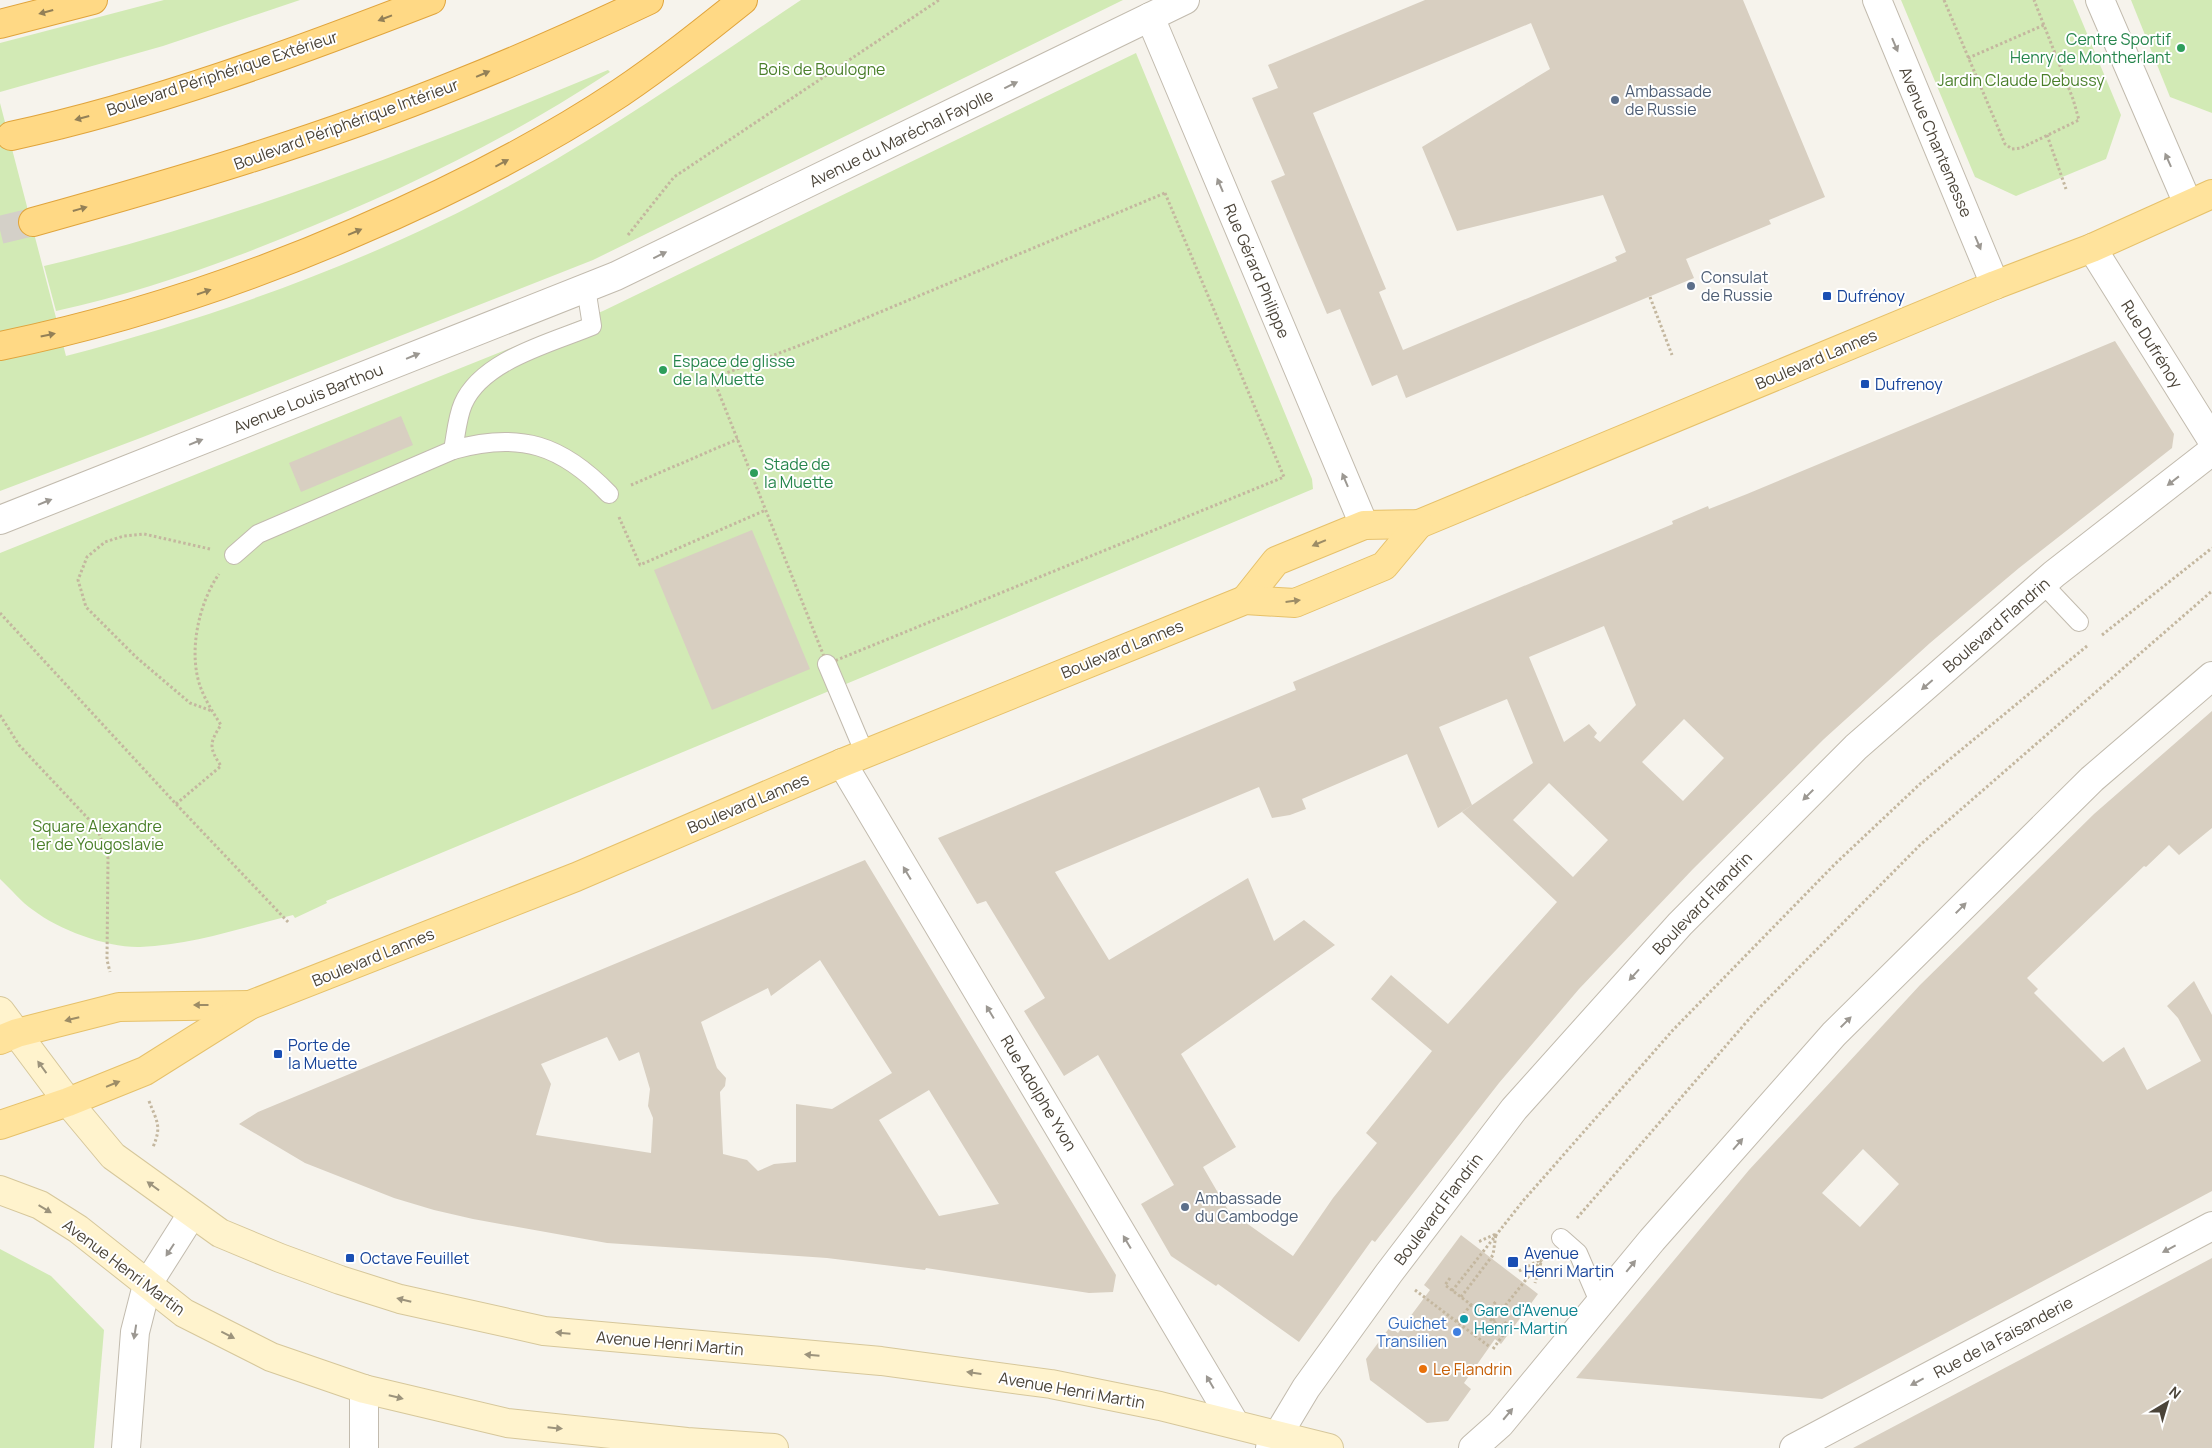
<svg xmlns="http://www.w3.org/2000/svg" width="2212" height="1448" viewBox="0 0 2212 1448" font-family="Manrope,sans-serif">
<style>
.green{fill:#d2eab5}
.building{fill:#d8cfc1;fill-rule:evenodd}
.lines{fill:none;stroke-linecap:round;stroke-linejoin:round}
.trunk-tunnel{stroke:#d4d0c8;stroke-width:28;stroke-dasharray:28 14;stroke-linecap:butt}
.service-casing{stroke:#c2bbae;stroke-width:20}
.minor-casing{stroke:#c2bbae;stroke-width:30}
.tertiary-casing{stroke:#c2bbae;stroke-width:30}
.secondary-casing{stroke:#d6c79b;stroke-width:30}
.primary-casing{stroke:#e6c16a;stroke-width:30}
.trunk-casing{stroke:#e0a43c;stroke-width:30}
.path{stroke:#c4b79f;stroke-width:3;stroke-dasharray:2.5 2.5;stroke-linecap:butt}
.service{stroke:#fff;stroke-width:18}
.minor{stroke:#fff;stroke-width:28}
.tertiary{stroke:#fff;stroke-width:28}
.secondary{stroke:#fff3cd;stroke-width:28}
.primary{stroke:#ffe39c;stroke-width:28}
.trunk{stroke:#ffd985;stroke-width:28}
.oneway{fill:#938057}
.oneway2{fill:#9c9892}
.oneway3{fill:#9c8c66}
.oneway4{fill:#9c937c}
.leisure-dot{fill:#2e9e5b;stroke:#fff;stroke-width:2}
.service-dot{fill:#5c6f8a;stroke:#fff;stroke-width:2}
.transit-dot{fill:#1a4fb4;stroke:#fff;stroke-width:2}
.culture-dot{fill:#0f9aa8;stroke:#fff;stroke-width:2}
.shop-dot{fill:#3f7fe0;stroke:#fff;stroke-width:2}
.food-dot{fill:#e8710a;stroke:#fff;stroke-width:2}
.labels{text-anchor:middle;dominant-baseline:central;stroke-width:4;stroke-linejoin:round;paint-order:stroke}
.leisure-label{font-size:16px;fill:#27864d;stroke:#fff;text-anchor:start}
.park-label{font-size:16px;fill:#4a7f2a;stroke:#fff}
.street-label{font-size:16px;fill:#4b4439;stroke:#fff}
.service-label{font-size:16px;fill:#4e5e75;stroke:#fff;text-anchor:start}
.transit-label{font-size:16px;fill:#164399;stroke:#fff;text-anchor:start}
.culture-label{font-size:16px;fill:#0d838f;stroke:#fff;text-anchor:start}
.shop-label{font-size:16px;fill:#366cbe;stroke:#fff;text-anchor:end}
.food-label{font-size:16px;fill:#c56008;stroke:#fff;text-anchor:start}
</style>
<rect width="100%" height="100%" fill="#f6f3ec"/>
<g class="green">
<polygon points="164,0 300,0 163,46 0,92 0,43"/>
<path d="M801,0h322l-530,260 -450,177 -143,54v-388l66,253c159,-42 317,-99 461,-180 95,-53 184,-116 274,-176z"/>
<polygon points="1901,0 2073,0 2121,115 2106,159 2016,196 1975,177"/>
<polygon points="2131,0 2212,0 2212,113 2170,97"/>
<path d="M1136,53l176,426 1,10 -987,412 1,2 -32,15 -2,-3c-49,12 -101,30 -153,32 -32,1 -81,-17 -107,-37 -12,-8 -22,-21 -33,-31v-326l603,-242z"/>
<path d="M608,70l2,2c-105,69 -211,120 -327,166 -74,30 -149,56 -227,73l-12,-45c194,-46 381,-120 564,-196z"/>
<polygon points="0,1249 51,1276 104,1330 94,1448 0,1448"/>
</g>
<g class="building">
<path d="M1425,0h318l82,197 -56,23 2,4 -85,35 8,19 -288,120 -9,-23 -25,11 -32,-77 -13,5 -56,-133 14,-6 -33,-77 26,-10 -10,-23zM1531,23l19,46 -128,78 35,84 146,-36 23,57 -11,5 2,4 -214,89 -24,-58 7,-3 -73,-176z"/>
<path d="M2115,341l59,93 -2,14 -153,120 -89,75 -106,96 -131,130 -114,120 -80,94 -124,159 -3,-2 -73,102 -81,-58 -2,2 -45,-30 -30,-52 33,-19 -76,-130 -34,21 -40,-65 21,-13 -59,-97 -9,3 -39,-66 358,-148 -3,-8 380,-158 -1,-3 17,-7 19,-8 1,3 38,-15zM1604,626l32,79 -36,37 -6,-5 3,-4 -8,-9 -25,18 -35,-85zM1507,699l26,64 -71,49 95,90 -109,122 -57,-49 -20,24 61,52 -66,82 11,10 -44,55 -40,58 -65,-46 -25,-43 33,-20 -55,-93 154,-109 -31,-25 -30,21 -26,-63 -139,82 -54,-88 204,-85 13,31 18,-3 16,-6 -4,-10 105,-45 31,74 34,-23 -33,-78zM1684,719l40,39 -41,43 -41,-39zM1549,783l59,57 -35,37 -60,-57z"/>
<polygon points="401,416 413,445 301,492 289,463"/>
<polygon points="752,530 810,669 712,710 654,570"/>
<path d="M2212,711v117l-33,27 -10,-10 -23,22 -2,-1 -117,112 11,11 -4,4 69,69 21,-15 23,43 54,-29 -23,-43 -11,-12 27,-25 18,34v176l-390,208 -246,-21 173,-208 171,-185 174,-171zM1863,1149l36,35 -39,43 -38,-34z"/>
<path d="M865,860l251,415 -3,17 -24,1 -163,-25 -1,2 -98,-12 -220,-15 -134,-24 -39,-9 -40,-12 -89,-35 -66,-39 19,-12zM820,960l72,113 -60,36 -36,-5v58l-22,2 -16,7 -11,-11 -24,-6 -3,-62 5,-6 1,-8 -9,-10 -16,-46 67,-34 3,8zM607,1037l12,24 20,-9 11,37 -2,17 5,12 -2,35 -115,-18 15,-51 -10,-20zM929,1090l70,114 -60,12 -60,-96z"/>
<polygon points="1461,1235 1538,1294 1501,1344 1495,1339 1464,1383 1471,1389 1448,1421 1427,1423 1370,1380 1366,1359 1390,1327 1398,1333 1430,1290 1424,1285"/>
<polygon points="2212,1258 2212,1448 1853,1448 2109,1313"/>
</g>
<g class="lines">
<polyline class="trunk-tunnel" points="0,230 33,222"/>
<g class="service-casing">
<g id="service">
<path d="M453,450c3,-15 4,-32 10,-46 19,-44 88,-61 129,-78l-6,-38"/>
<path d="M234,555l24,-21 195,-84c67,-19 109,-5 156,44"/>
<polyline points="2043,584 2079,622"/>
<polyline points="827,664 865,754"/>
<polyline points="1561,1238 1578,1253 1600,1304"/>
</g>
</g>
<g class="minor-casing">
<g id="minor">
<polyline points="1877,0 1995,285"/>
<polyline points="2100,0 2188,204"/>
<polyline points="1150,17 1364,525"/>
<polyline points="0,520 616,276 1185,0"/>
<polyline points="842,763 1235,1424"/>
<polyline points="126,1448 135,1332 147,1285 192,1214"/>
<polyline points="364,1448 364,1389"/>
<polyline points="1794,1448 2212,1226"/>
</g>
</g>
<g class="tertiary-casing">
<g id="tertiary">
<polyline points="2092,248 2212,440"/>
<polyline points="1270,1448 1306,1388 1389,1273 1514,1109 1680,924 1856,747 2054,574 2212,451"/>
<polyline points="1473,1448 1500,1424 1652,1240 1834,1034 2092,779 2212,676"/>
</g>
</g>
<g class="secondary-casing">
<g id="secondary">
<polyline points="0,1011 68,1102 113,1156 220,1233 280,1258 340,1280 400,1299 544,1331 881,1361 1051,1384 1160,1406 1329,1448"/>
<polyline points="0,1190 40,1205 78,1229 184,1313 271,1357 364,1389 507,1423 687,1442 774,1448"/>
</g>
</g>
<g class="primary-casing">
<g id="primary">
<polyline points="1245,600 1276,561 1364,525 1419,524 1995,285 2092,248 2212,194"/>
<polyline points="0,1040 17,1033 119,1007 250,1005"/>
<polyline points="0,1125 68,1102 145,1071 250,1005 576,877 842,763 1245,600 1295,603 1384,566 1419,524"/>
</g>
</g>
<g class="trunk-casing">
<g id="trunk">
<polyline points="0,24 93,0"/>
<path d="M11,136c143,-31 283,-83 420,-136"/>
<path d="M33,222c144,-40 287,-82 425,-138 65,-26 128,-54 191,-84"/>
<path d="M0,346c123,-25 241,-64 356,-114 91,-39 181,-84 264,-139 43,-29 83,-61 123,-93"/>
</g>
</g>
<g class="path">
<polyline points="1944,0 2005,144 2012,149 2021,148 2079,120 2073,99 2034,0"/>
<polyline points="1968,58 2044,25"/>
<polyline points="2047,135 2066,189"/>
<polygon points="1165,193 1284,477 827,664 713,378 806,343"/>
<polyline points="628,235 674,177 939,0"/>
<polyline points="1650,297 1672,355"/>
<polyline points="631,485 738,439"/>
<polyline points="619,517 640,565 766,510"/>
<polyline points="210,549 144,534 124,536 105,542 87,557 78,580 86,607 136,657 190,703 212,711"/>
<polyline points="0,613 176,804 289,923"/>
<polyline points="2102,635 2212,548"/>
<polyline points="0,715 19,745 97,828 108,858 107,960 110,972"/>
<path d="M176,804l45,-38c-12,-18 -12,-23 0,-41 -7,-11 -14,-22 -19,-34 -15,-35 -4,-87 17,-117"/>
<path d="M149,1101c8,21 13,25 4,46"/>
<polyline points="1577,1218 1756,1011 1920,845 2212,591"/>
<polyline points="1519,1271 1542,1259 1535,1283"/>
<polyline points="1450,1278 1445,1285 1502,1328 1507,1321"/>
<polyline points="1415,1290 1490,1347"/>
<polyline points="1452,1291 1523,1201 1673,1030 1835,864 1921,783 2087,646"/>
<polyline points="1461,1297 1493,1255 1496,1234 1478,1242"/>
<polyline points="1485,1316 1497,1300"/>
<polyline points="1493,1321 1544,1257"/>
<polyline points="1457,1322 1471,1305"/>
<polyline points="1493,1349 1506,1331 1502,1328"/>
</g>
<use href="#service" class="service"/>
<use href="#minor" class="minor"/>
<use href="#tertiary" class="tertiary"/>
<use href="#secondary" class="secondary"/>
<use href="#primary" class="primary"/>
<use href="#trunk" class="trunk"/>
</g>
<defs><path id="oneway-solid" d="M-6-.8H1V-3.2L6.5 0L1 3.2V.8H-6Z" transform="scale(1.25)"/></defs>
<g class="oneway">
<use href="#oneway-solid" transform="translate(46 12) rotate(165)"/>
<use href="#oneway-solid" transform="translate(385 18) rotate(159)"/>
<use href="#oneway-solid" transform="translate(483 74) rotate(-23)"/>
<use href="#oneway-solid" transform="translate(82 118) rotate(165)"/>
<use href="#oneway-solid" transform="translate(502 163) rotate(-28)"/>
<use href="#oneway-solid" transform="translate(80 209) rotate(-16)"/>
<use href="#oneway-solid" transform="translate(355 232) rotate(-23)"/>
<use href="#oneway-solid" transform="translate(204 292) rotate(-19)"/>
<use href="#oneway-solid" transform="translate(48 335) rotate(-12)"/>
</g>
<g class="oneway2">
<use href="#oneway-solid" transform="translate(1895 45) rotate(67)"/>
<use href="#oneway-solid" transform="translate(1011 85) rotate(-26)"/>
<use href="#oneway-solid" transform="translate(2168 160) rotate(-114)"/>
<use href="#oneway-solid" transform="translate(1220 185) rotate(-113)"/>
<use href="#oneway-solid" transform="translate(1978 243) rotate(67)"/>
<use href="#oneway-solid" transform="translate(660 255) rotate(-26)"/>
<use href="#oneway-solid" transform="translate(413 356) rotate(-22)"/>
<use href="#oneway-solid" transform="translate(196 442) rotate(-22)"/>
<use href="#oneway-solid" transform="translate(1345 480) rotate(-113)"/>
<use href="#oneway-solid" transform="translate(2173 481) rotate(142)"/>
<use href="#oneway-solid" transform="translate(45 502) rotate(-22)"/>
<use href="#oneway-solid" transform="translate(1927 685) rotate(139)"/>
<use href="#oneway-solid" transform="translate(1808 795) rotate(135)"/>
<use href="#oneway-solid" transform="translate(907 873) rotate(-121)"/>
<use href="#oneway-solid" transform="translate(1961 908) rotate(-45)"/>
<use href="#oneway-solid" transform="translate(1634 975) rotate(132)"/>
<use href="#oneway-solid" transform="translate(990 1012) rotate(-121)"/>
<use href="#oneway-solid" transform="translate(1846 1022) rotate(-45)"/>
<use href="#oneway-solid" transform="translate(1738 1144) rotate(-49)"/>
<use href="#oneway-solid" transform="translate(1127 1242) rotate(-121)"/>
<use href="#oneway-solid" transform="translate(2169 1249) rotate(152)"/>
<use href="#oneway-solid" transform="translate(170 1250) rotate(123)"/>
<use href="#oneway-solid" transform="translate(1631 1266) rotate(-51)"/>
<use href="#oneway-solid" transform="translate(135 1332) rotate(99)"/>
<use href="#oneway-solid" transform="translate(1210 1382) rotate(-120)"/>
<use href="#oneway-solid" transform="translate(1917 1382) rotate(152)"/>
<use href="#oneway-solid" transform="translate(1508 1414) rotate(-50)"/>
</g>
<g class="oneway3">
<use href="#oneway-solid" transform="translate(1319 543) rotate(157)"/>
<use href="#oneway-solid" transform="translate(1293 601) rotate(-7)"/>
<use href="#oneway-solid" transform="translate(201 1005) rotate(180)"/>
<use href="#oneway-solid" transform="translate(72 1019) rotate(166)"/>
<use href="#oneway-solid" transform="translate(113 1084) rotate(-22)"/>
</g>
<g class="oneway4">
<use href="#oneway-solid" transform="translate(42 1067) rotate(-126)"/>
<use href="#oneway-solid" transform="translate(153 1186) rotate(-144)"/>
<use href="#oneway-solid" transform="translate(45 1209) rotate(31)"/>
<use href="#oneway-solid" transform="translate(404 1300) rotate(-166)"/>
<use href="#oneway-solid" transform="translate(563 1333) rotate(-175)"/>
<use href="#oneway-solid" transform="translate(228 1335) rotate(27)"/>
<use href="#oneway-solid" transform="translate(812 1355) rotate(-175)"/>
<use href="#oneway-solid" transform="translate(974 1373) rotate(-172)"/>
<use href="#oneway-solid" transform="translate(396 1397) rotate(14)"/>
<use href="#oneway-solid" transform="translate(555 1428) rotate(6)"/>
</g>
<g class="leisure-dot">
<circle cx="2181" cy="48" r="5"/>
<circle cx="663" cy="370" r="5"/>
<circle cx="754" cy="473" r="5"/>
</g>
<g class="service-dot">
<circle cx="1615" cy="100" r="5"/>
<circle cx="1691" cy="286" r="5"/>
<circle cx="1185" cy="1207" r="5"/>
</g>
<g class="transit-dot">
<rect x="1822" y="291" width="10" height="10" rx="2.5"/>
<rect x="1860" y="379" width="10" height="10" rx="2.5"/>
<rect x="273" y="1049" width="10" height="10" rx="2.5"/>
<rect x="345" y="1253" width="10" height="10" rx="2.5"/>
<rect x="1507" y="1256" width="12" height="12" rx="2.5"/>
</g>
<circle class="culture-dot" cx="1464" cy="1319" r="5"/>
<circle class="shop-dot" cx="1457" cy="1332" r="5"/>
<circle class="food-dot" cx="1423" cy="1369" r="5"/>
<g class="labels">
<g class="leisure-label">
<text x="2171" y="39" text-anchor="end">Centre Sportif<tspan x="2171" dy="18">Henry de Montherlant</tspan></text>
<text x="673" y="361">Espace de glisse<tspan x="673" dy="18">de la Muette</tspan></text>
<text x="764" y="464">Stade de<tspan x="764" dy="18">la Muette</tspan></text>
</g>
<g class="park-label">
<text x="822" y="69">Bois de Boulogne</text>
<text x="2021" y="80">Jardin Claude Debussy</text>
<text x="97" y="826">Square Alexandre<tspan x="97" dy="18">1er de Yougoslavie</tspan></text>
</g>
<g class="street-label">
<text transform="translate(222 73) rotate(-18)">Boulevard Périphérique Extérieur</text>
<text transform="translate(346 124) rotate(-20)">Boulevard Périphérique Intérieur</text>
<text transform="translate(901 138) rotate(-26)">Avenue du Maréchal Fayolle</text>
<text transform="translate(1936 142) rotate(67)">Avenue Chantemesse</text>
<text transform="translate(1257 271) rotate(67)">Rue Gérard Philippe</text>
<text transform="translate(2152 344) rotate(58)">Rue Dufrénoy</text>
<text transform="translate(1816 359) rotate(-23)">Boulevard Lannes</text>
<text transform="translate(308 398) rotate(-22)">Avenue Louis Barthou</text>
<text transform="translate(1996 625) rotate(-41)">Boulevard Flandrin</text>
<text transform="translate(1122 649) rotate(-22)">Boulevard Lannes</text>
<text transform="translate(748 803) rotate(-23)">Boulevard Lannes</text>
<text transform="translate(1702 903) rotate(-46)">Boulevard Flandrin</text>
<text transform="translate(373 957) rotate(-22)">Boulevard Lannes</text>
<text transform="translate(1039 1093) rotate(59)">Rue Adolphe Yvon</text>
<text transform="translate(1438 1209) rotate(-53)">Boulevard Flandrin</text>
<text transform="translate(124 1267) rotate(37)">Avenue Henri Martin</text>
<text transform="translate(2003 1337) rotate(-28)">Rue de la Faisanderie</text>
<text transform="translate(670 1343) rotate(5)">Avenue Henri Martin</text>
<text transform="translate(1072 1390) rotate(10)">Avenue Henri Martin</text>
</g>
<g class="service-label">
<text x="1625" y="91">Ambassade<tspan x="1625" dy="18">de Russie</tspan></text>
<text x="1701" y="277">Consulat<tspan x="1701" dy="18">de Russie</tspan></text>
<text x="1195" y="1198">Ambassade<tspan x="1195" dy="18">du Cambodge</tspan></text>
</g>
<g class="transit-label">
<text x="1837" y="296">Dufrénoy</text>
<text x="1875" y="384">Dufrenoy</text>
<text x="288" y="1045">Porte de<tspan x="288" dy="18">la Muette</tspan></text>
<text x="1524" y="1253">Avenue<tspan x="1524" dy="18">Henri Martin</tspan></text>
<text x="360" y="1258">Octave Feuillet</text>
</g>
<g class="culture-label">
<text x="1474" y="1310">Gare d'Avenue<tspan x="1474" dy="18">Henri-Martin</tspan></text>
</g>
<g class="shop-label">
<text x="1447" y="1323">Guichet<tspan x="1447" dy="18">Transilien</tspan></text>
</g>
<g class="food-label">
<text x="1433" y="1369">Le Flandrin</text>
</g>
</g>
<g transform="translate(2167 1403) rotate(38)" stroke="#ffffff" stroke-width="4" paint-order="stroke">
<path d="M0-4L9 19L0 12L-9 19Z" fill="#4b4439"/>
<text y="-8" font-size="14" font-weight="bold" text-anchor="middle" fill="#4b4439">N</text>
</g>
</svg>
